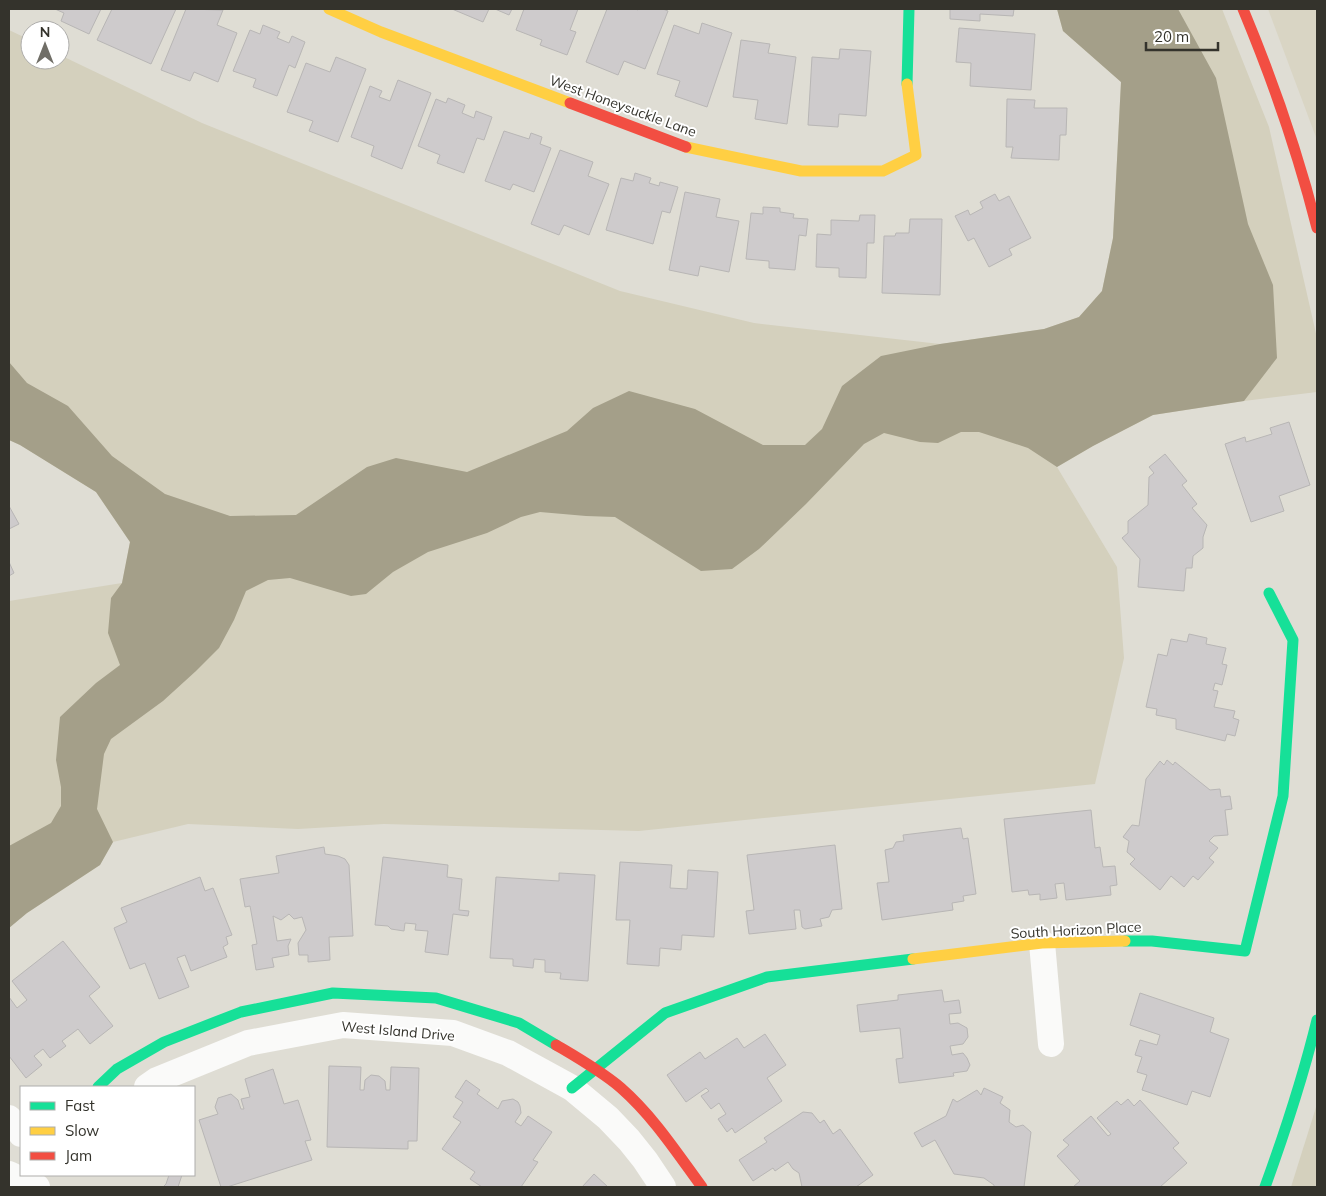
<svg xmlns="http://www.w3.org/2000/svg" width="1326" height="1196" viewBox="0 0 1326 1196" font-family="Mulish,sans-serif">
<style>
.built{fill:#d9d5c4}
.green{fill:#d4d0bd}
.water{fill:#a49f89}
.building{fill:#cecbcc;stroke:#b8b6b5}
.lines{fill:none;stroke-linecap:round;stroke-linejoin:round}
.street{stroke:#fafaf9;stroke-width:26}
.fast{stroke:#16e098;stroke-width:11}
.slow{stroke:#ffcf43;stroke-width:11}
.jam{stroke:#f24e42;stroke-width:11}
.labels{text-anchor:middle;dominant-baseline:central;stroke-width:4;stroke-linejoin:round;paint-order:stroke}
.street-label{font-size:14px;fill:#34332c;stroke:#fff}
</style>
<rect width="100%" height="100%" fill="#dfddd4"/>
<polygon class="built" points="1268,9 1317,9 1317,140"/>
<g class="green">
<polygon points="1057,9 1222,9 1269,127 1317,338 1317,392 1244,401 1153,415 1093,446 1057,467 1117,567 1124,658 1095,784 639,831 384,824 298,829 188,824 113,842 100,865 27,913 9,928 9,601 122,583 130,542 96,492 20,445 9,440 9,30 30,40 30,60 60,60 60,55 202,123 620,291 754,323 940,344 1044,329 1079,317 1102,291 1113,238 1121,82 1063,31"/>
<polygon points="1317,1104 1317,1187 1291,1187"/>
</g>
<polygon class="water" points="1057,9 1178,9 1216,78 1248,224 1273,285 1277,358 1244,401 1153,415 1093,446 1057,467 1028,448 979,432 961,432 938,443 920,442 884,433 864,444 806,504 759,549 732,569 701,571 615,517 586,516 540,512 521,517 487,533 428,552 393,572 366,594 351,596 290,578 268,580 246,591 234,620 219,648 196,671 163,701 111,739 104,754 97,809 113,842 100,865 27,913 9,928 9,846 51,823 61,806 61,787 56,760 60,717 96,683 120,665 108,633 111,598 122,583 130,542 96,492 20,445 9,440 9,362 27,383 68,406 112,456 165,494 230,516 296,515 367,467 396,458 467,472 567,431 593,408 629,391 695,409 763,445 805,445 822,429 842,386 881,356 940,344 1044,329 1079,317 1102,291 1113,238 1121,82 1063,31"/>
<g class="building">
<polygon points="55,9 101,9 89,34 61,21 64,13"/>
<polygon points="112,9 176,9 151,64 97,40"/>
<polygon points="186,9 223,10 217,25 237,33 218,82 194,72 190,81 161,70"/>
<polygon points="452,9 489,9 483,22"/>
<polygon points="495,9 512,9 509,15"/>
<polygon points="524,9 578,9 570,30 576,32 567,55 540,45 542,40 516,30"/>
<polygon points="607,9 635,9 638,10 638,9 663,9 668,11 645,69 624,61 618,75 586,62"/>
<polygon points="950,9 1014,9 1013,16 980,14 980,21 950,19"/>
<polygon points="702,23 732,33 707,107 675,96 680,81 657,74 674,25 699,34"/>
<polygon points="263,25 280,32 277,38 289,43 292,36 305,42 295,68 289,65 277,96 253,87 256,79 233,71 250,30 260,34"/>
<polygon points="959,28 1035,34 1031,90 970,86 971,63 956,62"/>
<polygon points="741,40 770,44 768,53 796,57 787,124 755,119 758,100 733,97"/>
<polygon points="840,49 871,51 866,116 839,114 838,127 808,125 812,57 839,59"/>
<polygon points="336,57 366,69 338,142 309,131 313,121 287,112 306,63 330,72"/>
<polygon points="398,80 431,93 402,169 371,156 374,146 351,137 370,86 382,91 379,97 390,101"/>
<polygon points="448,98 465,105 462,113 474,118 476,111 492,117 484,140 477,138 464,173 437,163 440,155 418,146 436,99 446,103"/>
<polygon points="1007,99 1035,100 1034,108 1067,108 1066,135 1060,135 1059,160 1011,158 1013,147 1006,147"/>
<polygon points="504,131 529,139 531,133 542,137 540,144 551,148 534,192 513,184 510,190 485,181"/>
<polygon points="560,150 593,162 588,176 609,184 589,235 564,225 559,235 531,224"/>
<polygon points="635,173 651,178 649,183 659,186 660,182 678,187 670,213 662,211 653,244 606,230 621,178 633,181"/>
<polygon points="685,192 720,199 716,217 739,221 729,272 700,266 698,276 669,270"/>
<polygon points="995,194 999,201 1009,196 1031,238 1009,249 1012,255 989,267 974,238 968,241 955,216 968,210 970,215 983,208 980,202"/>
<polygon points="763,207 780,208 780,212 794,214 793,218 808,219 806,236 799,235 795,270 769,268 769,261 746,259 751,213 763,214"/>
<polygon points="860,215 875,215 874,243 867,243 866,278 839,277 839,268 816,267 817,234 831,235 831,220 859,221"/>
<polygon points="910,219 942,219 940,295 882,293 884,236 895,236 896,233 909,233"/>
<polygon points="1289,422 1310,485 1279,496 1284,511 1251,522 1225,444 1245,437 1246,442 1272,434 1270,428"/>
<polygon points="1165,454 1187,481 1182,485 1197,504 1192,508 1207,525 1203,537 1203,548 1193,556 1192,568 1186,568 1184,591 1138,587 1140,559 1122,538 1128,533 1128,521 1148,505 1149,477 1154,473 1149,467"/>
<polygon points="9,506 19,524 9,529"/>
<polygon points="9,562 14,573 9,576"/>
<polygon points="1189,634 1207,638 1206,644 1226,648 1222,664 1227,665 1222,685 1215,683 1213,690 1218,691 1214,707 1235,711 1233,718 1239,720 1235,736 1227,734 1225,741 1176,729 1176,719 1156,715 1157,709 1146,707 1158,654 1167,656 1171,639 1187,642"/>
<polygon points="1167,760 1173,765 1175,762 1210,790 1220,789 1221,797 1230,796 1232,809 1225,810 1228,835 1214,836 1209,841 1218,848 1209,858 1214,862 1198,880 1193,876 1184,887 1171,876 1160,890 1130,864 1135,859 1127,852 1129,841 1123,837 1132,825 1139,826 1146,779 1160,761 1164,765"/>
<polygon points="1091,810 1095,848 1100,847 1103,867 1115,866 1117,885 1110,886 1111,895 1066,900 1064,883 1055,884 1057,898 1040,900 1040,894 1029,895 1028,890 1012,892 1004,819"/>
<polygon points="961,828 963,839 968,838 976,894 963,896 964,901 952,903 953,910 882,920 877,883 889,882 885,850 893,848 896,842 904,841 903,835"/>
<polygon points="835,845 842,909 832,910 829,917 820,919 822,926 805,929 802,927 800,910 794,910 796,929 749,934 746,911 754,910 747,855"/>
<polygon points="324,847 325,854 338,856 345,859 349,865 353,936 329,937 330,960 308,962 308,955 299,955 298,943 306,930 302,917 294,919 289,914 281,920 273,916 277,941 291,939 288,946 289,955 272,958 274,967 256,970 252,945 257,944 250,906 245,907 240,879 279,873 276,856"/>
<polygon points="383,857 448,865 447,877 462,879 459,910 469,911 468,916 453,914 448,955 425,952 428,931 415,930 416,924 405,923 404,931 391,929 388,926 375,925"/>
<polygon points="620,862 672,865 670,888 687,889 688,870 718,872 714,937 682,935 681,950 660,948 659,966 627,964 630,920 616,920"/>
<polygon points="559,873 595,875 588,981 560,979 561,973 545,972 545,960 534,959 533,968 513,966 513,959 490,958 496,877 559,881"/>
<polygon points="200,877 205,891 213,888 232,935 226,937 228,944 223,947 227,957 191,971 185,955 177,958 189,987 159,999 145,963 130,969 114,928 127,922 121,908"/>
<polygon points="63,941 100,987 89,996 113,1026 90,1044 78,1029 62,1041 66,1046 50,1058 43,1049 34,1056 42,1065 26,1078 9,1056 9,997 17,1008 27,1000 12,981"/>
<polygon points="942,990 944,1002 959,1000 961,1013 949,1014 950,1024 958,1023 967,1028 968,1037 963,1044 950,1046 952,1055 963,1053 967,1058 970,1065 967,1071 953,1073 954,1076 899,1083 896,1059 903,1058 900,1028 860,1032 857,1005 898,1000 898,995"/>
<polygon points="1140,993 1214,1018 1210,1032 1229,1039 1210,1097 1192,1091 1187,1105 1142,1090 1147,1075 1137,1072 1142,1057 1135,1055 1140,1040 1157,1045 1160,1035 1130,1025"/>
<polygon points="765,1034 786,1065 767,1078 782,1101 735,1133 732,1128 727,1132 718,1119 726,1114 719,1103 711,1109 701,1096 709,1091 706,1088 686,1102 667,1075 700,1052 705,1059 737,1038 744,1048"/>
<polygon points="329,1066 361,1067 360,1090 364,1090 365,1080 371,1075 379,1076 385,1081 386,1090 390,1090 391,1067 419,1068 417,1141 408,1141 408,1149 327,1147"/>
<polygon points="273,1069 284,1104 298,1100 311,1140 305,1141 312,1160 227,1187 221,1187 199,1120 218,1114 215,1107 218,1098 231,1094 238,1100 241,1109 244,1109 241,1099 250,1097 245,1079"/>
<polygon points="466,1080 480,1090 477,1094 498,1109 502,1101 513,1099 518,1102 520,1106 521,1113 515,1122 521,1126 528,1116 552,1132 533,1160 538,1162 521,1187 482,1187 470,1179 475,1172 442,1149 461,1122 453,1117 463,1102 455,1097"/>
<polygon points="984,1088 1003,1097 1000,1103 1010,1110 1009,1122 1016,1127 1023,1125 1031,1132 1024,1187 994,1187 994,1185 984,1178 954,1174 935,1140 922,1147 914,1133 946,1116 953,1099 957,1102 977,1090 981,1095"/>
<polygon points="1128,1099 1134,1106 1140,1100 1179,1143 1173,1148 1187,1163 1160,1187 1073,1187 1080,1181 1057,1156 1069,1145 1063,1140 1091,1116 1108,1136 1111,1134 1097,1118 1117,1101 1121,1105"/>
<polygon points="803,1112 812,1113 820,1123 824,1120 833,1134 840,1129 873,1175 856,1187 802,1187 799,1173 793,1169 788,1162 775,1171 773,1168 753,1181 739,1160 767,1142 764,1138"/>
<polygon points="594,1174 608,1187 582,1187"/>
<polygon points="169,1175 182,1175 178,1187 163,1187 166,1184"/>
</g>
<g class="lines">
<g class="street">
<polyline points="1042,943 1051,1044"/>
<polyline points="147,1087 157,1080 248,1043 343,1025 453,1033 508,1053 572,1088 608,1118 629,1140 645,1160 663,1187"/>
<polyline points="9,1118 21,1134"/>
<polyline points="9,1174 37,1187"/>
</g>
<g class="fast">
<polyline points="907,84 909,9"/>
<polyline points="1125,941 1152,941 1245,951 1283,796 1293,640 1269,593"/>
<polyline points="98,1087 117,1069 164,1042 241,1012 333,993 436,998 519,1023 556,1045"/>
<polyline points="572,1088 665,1013 767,977 913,959"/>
<path d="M1265,1187c20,-55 38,-110 52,-167"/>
</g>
<g class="slow">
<polyline points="329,9 381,32 570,103"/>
<polyline points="686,147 801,171 883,171 916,155 907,84"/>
<polyline points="913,959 1042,943 1125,941"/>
</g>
<g class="jam">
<path d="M1243,9c30,72 55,144 74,219"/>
<polyline points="570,103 686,147"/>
<path d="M556,1045c22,13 45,26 65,43 32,28 56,65 81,99"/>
</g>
</g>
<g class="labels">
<g class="street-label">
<text transform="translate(623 106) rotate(20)">West Honeysuckle Lane</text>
<text transform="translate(1076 930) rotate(-3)">South Horizon Place</text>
<text transform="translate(398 1031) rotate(5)">West Island Drive</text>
</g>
</g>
<rect width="1326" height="1196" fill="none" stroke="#34332c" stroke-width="20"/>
<rect x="20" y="1086" width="175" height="90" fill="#ffffff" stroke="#aeadab"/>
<rect x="30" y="1102" width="25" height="8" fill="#16e098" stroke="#aeadab"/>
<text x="65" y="1111" font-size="15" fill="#34332c">Fast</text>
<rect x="30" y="1127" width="25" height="8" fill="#ffcf43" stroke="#aeadab"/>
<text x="65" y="1136" font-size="15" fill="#34332c">Slow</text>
<rect x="30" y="1152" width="25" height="8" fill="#f24e42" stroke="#aeadab"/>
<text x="65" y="1161" font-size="15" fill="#34332c">Jam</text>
<g transform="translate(45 45)"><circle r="24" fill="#ffffff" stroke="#aeadab"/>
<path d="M0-4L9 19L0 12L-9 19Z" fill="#706e67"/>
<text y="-8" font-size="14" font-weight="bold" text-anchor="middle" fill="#34332c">N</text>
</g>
<path d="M1146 42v8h72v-8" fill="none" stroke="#34332c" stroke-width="2.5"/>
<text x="1154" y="42" font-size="15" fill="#34332c" stroke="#ffffff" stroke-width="4" paint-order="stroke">20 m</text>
</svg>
